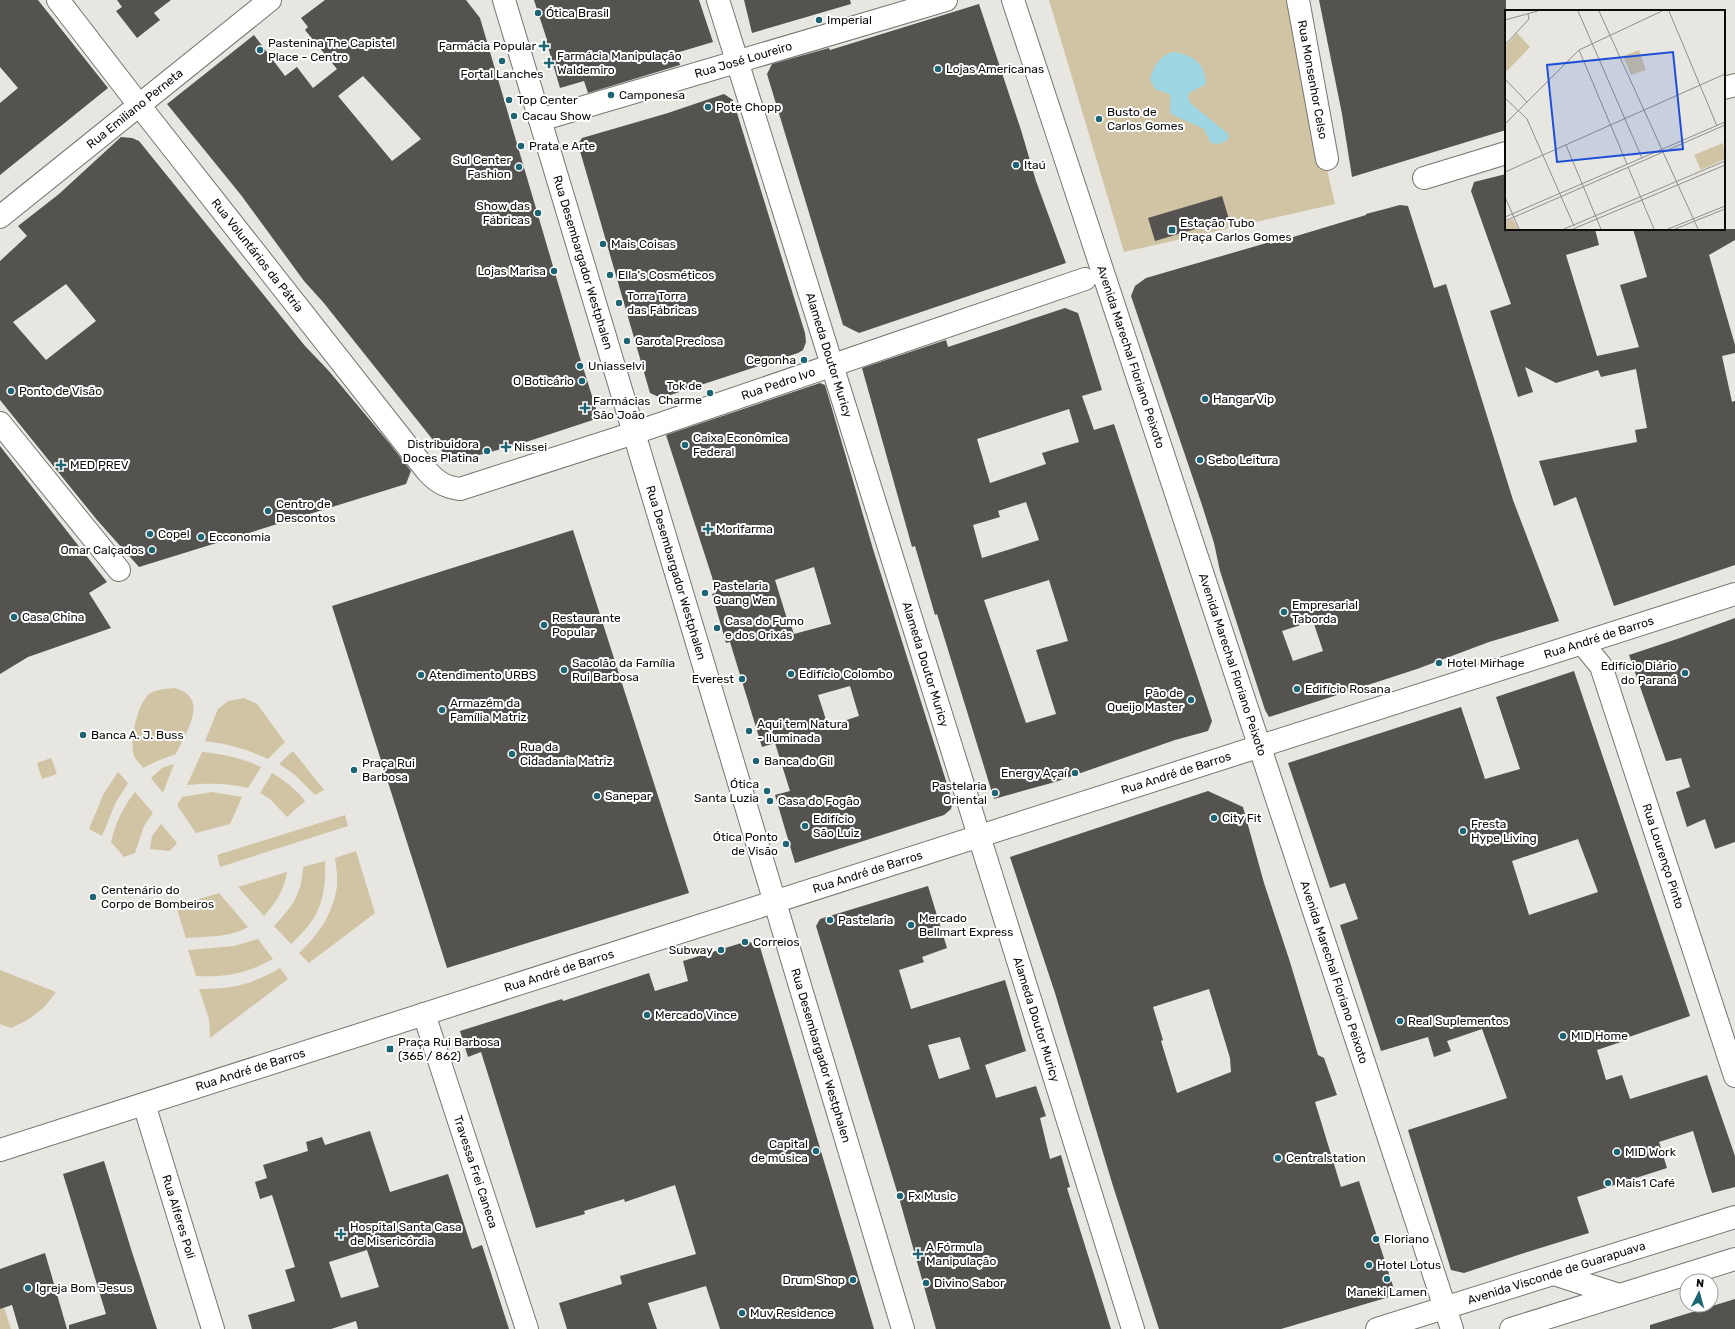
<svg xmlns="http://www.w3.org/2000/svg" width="1735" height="1329" viewBox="0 0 1735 1329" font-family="Rubik,sans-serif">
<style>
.green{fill:#d0c4a4}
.water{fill:#9ed6e3}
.building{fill:#54534f;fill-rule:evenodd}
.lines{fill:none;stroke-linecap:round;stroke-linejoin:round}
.minor-casing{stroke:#767570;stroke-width:24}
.major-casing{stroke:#767570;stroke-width:24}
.minor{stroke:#fff;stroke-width:22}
.major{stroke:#fff;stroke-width:22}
.poi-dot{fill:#1e6574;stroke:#fff;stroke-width:1.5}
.labels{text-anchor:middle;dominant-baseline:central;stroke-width:4;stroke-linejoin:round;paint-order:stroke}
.poi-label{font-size:12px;fill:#0c0c0a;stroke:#fff;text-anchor:start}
.street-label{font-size:12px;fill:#0c0c0a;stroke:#fff}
.inset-road{fill:none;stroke:#8f8f8b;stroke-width:1}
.view{fill:#1d4ed8;fill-opacity:0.15;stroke:#1d4ed8;stroke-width:2}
.inset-edge{fill:none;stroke:#0c0c0a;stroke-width:2}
</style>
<rect width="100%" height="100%" fill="#e7e6e1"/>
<g class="green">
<polygon points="1049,0 1288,0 1335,204 1124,252"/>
<path d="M175,688c4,2 9,3 12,6 17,14 -4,44 -11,60l-19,7 -14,7c-2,-3 -6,-7 -8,-10 -7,-14 2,-52 13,-63 7,-6 18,-6 27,-7z"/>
<path d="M244,698l13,6 28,38 -17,17c-21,-10 -40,-15 -63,-18l13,-32 10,-8z"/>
<polygon points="293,751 324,790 315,795 294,774 279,764"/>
<path d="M202,752c21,2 40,6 59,15l-13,21c-21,-5 -40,-5 -61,-3z"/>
<polygon points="51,758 57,774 42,779 37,763"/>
<polygon points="174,764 163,793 151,778 162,768"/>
<polygon points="118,772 128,783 116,802 102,836 89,829 104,793"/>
<path d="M272,773c13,8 24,16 33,28l-18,16 -17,-18 -10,-6z"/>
<path d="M135,792l18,21 -9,13 -9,27 -11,4 -13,-15c5,-20 12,-35 24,-50z"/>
<polygon points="212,792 242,797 230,824 196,833 177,805 182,797"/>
<polygon points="345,815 348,826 220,867 217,855"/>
<polygon points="161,824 177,843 170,851 150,849 152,836"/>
<path d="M356,851l19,62 -66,50 -10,-10c20,-19 34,-39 38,-67 1,-9 -1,-19 -2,-28z"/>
<path d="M325,861c1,39 -5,56 -34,83l-17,-18c18,-19 28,-32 29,-59z"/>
<path d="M287,872c-3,19 -11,30 -23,44l-26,-29z"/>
<path d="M219,893l29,34c-18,11 -42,9 -62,11l-10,-32z"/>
<path d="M258,939l15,20c-28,15 -45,18 -77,17l-8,-26 46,-4z"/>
<path d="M280,968l8,11 -78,59 -1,-19 -10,-30c34,0 52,-4 81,-21z"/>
<path d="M0,970l56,22c-13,19 -25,27 -45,36l-11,-4z"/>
<polygon points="4,1307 11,1329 0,1329 0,1309"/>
</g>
<path class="water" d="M1173,52c19,2 33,12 33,32l-17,9 -1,5 2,5 37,30 2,2 -1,4c-5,4 -10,6 -17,4l-7,-14 -33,-15c-3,-7 2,-14 -2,-20l-14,-5 -5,-10c4,-13 10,-24 23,-27z"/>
<g class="building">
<polygon points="0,0 38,0 108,88 0,175 0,103 18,88 0,67"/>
<polygon points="117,0 171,0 154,13 160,20 137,38 116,11 122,7"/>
<path d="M325,0h141l14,18 100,340 19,60 -79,26 -64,17 -7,-1 -126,-158 -19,-21 -63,-86 -74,-91 87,-69 31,41 12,-9 16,21 24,-19 -32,-39 3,-3 -7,-9zM363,76l58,63 -29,22 -54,-65z"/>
<polygon points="534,0 699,0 713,42 676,53 680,65 588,93 584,81 560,88 546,40 547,40"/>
<polygon points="744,0 850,0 851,4 752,33"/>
<polygon points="1319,0 1506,0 1506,130 1352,177 1342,114"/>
<polygon points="979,4 1021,130 1036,181 1066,263 859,333 843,325 767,74 772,64 829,48 830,50"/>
<polygon points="724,94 733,100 805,333 806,342 803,350 798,353 661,398 650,393 578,144 582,138 668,113"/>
<path d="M121,137l11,1 7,3 166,205 23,24 62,74 21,27 -5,13 -267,83 -42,-47 -97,-120v-139l27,-25 -9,-10 41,-32zM66,284l30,37 -50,39 -33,-38z"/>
<polygon points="1506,174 1506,229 1595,229 1599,245 1566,255 1597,356 1639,347 1620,285 1647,277 1633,229 1735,229 1735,240 1709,255 1735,345 1735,353 1722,356 1732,402 1735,401 1735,565 1614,606 1576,497 1554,506 1539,461 1637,442 1635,430 1647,428 1636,369 1601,377 1598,370 1556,383 1525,367 1533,392 1518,397 1490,311 1511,304 1471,191 1474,182"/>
<polygon points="1222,196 1229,219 1155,241 1148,218"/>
<path d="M1400,205l8,1 26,82 12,-4 67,216 46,121 -70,21 -72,27 -148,48 -4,-7 -45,-139 -6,-28 -12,-38 -71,-209 4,-10 11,-8 124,-36v2l96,-29v-1zM1313,621l10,30 -30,10 -11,-30z"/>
<path d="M1065,308l13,5 24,77 -20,6 12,34 20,-6 98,297 -4,10 -33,9 -120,42 -61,17 -57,-185 -2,1 -20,-69 -3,1 -50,-179 84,-28 2,7zM1069,409l10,33 -37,11 4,11 -56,19 -13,-44zM1026,502l13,38 -57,18 -9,-33 27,-8 -2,-6zM1049,580l19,61 -32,9 20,64 -30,9 -42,-123z"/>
<path d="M820,383l5,2 48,164 79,251v5l-1,4 -7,6 -149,48 -20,-68 15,-4 -15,-48 -13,4 -32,-105 -4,1 -14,-49 4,-1 -4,-16 -46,-142zM814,567l17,57 -37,10 -4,-12h-2l-13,-42zM850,686l9,30 -31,10 -10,-31z"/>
<polygon points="0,446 107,582 89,593 111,628 28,657 0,674"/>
<polygon points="573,530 689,893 447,968 332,606"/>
<polygon points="1735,618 1735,842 1715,849 1705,819 1687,827 1676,792 1690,787 1681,758 1666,761 1629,655 1680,638"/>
<path d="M1574,671l116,345 -64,22 1,2 -30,10 9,30 16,-5 8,24 77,-24 28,81v31l-23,6 -19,-62 -34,11 8,26 -90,29 12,36 -68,21 -57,19 -13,-3 -43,-140 99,-32 -25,-69 -35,12 4,10 -17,6 -6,-20 -47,14 -41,-126 18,-6 -13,-36 -15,5 -42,-125 173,-56 24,72 35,-10 -24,-72zM1578,839l20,53 -69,23 -17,-54z"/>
<path d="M1208,791l35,16 21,76 26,79 28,93 6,3 13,37 -22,7 26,85 18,-6 34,105 -4,11 -108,32h-122l-46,-143 -58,-193 -45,-136zM1209,989l21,69 1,14 -54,21 -16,-52 2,-1 -10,-33z"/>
<path d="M928,886l19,62 -25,9 2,5 -25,8 12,39 94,-29 21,71 -41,14 11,33 40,-12 10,30 -6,2 10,41 11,-4 9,32 -3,1 44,141h-175l-37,-131 -83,-272 4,-7zM960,1037l10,32 -31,10 -11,-34z"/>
<polygon points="748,941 760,947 874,1329 720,1329 706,1286 648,1303 657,1329 567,1329 559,1303 622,1284 620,1276 696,1254 675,1185 625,1202 624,1199 584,1211 585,1214 536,1228 481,1052 468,1057 460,1031 562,999 563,1001 649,973 655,991 688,981 683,961"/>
<path d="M370,1131l20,61 58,-18 24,75 10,-4 27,84h-151l-2,-8 -25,8h-79l-4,-14 47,-14 -10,-31 10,-3 -23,-72 -12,4 -5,-17 12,-4 -4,-13 45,-14 -2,-9 16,-5 3,8zM367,1250l12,37 -38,11 -12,-36z"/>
<polygon points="104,1161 131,1249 157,1329 69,1329 69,1325 106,1314 63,1174"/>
<polygon points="45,1253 67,1329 19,1329 12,1305 0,1309 0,1269"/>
<polygon points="1735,1299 1735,1329 1650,1329 1650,1325"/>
</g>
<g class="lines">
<g class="minor-casing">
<g id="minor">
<path id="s1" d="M58,0l81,105 288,366c10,11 18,16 33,18l174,-56 451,-154"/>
<path id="s2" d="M504,0l399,1329"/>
<path id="s3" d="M718,0l415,1329"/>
<path id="s4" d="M1013,0l439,1329"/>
<path id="s5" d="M1298,0l29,159"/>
<polyline points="1724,88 1735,85"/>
<path id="s6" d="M540,120l406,-120"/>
<polyline points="1424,178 1506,153"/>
<polyline points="0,423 119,570"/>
<path id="s7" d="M1582,643l19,23 134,410"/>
<path id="s8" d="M424,1014l103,315"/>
<path id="s9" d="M144,1104l69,225"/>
</g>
</g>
<g class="major-casing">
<g id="major">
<path id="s10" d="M0,217l270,-217"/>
<path id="s11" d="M0,1150l1735,-556"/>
<polyline points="1554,1274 1619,1295"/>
<path id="s12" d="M1377,1329l358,-112"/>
<polyline points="1511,1329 1735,1259"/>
</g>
</g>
<use href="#minor" class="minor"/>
<use href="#major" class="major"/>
</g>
<g class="poi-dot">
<circle cx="538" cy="13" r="4"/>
<circle cx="819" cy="20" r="4"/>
<path d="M542 40h4v4h4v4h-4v4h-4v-4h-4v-4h4z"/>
<circle cx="260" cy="50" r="4"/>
<circle cx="502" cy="61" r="4"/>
<path d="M547 57h4v4h4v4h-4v4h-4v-4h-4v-4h4z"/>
<circle cx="938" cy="69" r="4"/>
<circle cx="611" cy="95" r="4"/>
<circle cx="509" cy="100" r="4"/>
<circle cx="708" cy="107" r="4"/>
<circle cx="514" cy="116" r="4"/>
<circle cx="1099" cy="119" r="4"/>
<circle cx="521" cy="146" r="4"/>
<circle cx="1016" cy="165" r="4"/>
<circle cx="519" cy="167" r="4"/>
<circle cx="538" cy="213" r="4"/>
<rect x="1168" y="226" width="8" height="8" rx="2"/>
<circle cx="603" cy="244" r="4"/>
<circle cx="554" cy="271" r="4"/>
<circle cx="610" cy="275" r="4"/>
<circle cx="619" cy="303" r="4"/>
<circle cx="627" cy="341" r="4"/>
<circle cx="804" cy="360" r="4"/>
<circle cx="580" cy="366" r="4"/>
<circle cx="582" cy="381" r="4"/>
<circle cx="11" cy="391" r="4"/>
<circle cx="710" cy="393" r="4"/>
<circle cx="1205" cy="399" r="4"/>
<path d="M583 402h4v4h4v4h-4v4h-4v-4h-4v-4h4z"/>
<circle cx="685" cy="445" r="4"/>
<path d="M504 441h4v4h4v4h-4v4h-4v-4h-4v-4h4z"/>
<circle cx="487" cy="451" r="4"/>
<circle cx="1200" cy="460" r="4"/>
<path d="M59 459h4v4h4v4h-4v4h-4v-4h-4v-4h4z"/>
<circle cx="268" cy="511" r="4"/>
<path d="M706 523h4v4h4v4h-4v4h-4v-4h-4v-4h4z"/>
<circle cx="150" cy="534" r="4"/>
<circle cx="201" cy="537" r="4"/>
<circle cx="152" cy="550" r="4"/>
<circle cx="705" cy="593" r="4"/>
<circle cx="1284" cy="612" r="4"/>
<circle cx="14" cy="617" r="4"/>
<circle cx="544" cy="625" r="4"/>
<circle cx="717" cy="628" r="4"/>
<circle cx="1439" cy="663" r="4"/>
<circle cx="564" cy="670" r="4"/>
<circle cx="1685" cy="673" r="4"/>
<circle cx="791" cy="674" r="4"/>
<circle cx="421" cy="675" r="4"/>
<circle cx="742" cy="679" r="4"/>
<circle cx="1297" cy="689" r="4"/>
<circle cx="1191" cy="700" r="4"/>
<circle cx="442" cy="710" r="4"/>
<circle cx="749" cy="731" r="4"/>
<circle cx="83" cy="735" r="4"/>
<circle cx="512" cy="754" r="4"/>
<circle cx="756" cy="761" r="4"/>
<circle cx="354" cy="770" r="4"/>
<circle cx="1075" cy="773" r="4"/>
<circle cx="767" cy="791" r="4"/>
<circle cx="995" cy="793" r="4"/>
<circle cx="597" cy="796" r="4"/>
<circle cx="770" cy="801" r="4"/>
<circle cx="1214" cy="818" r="4"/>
<circle cx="805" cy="826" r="4"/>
<circle cx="1463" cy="831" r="4"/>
<circle cx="786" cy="844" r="4"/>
<circle cx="93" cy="897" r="4"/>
<circle cx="830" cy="920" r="4"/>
<circle cx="911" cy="925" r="4"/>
<circle cx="745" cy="942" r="4"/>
<circle cx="721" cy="950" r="4"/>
<circle cx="647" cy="1015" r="4"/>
<circle cx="1400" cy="1021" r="4"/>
<circle cx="1563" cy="1036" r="4"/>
<rect x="386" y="1045" width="8" height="8" rx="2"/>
<circle cx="816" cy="1151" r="4"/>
<circle cx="1617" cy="1152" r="4"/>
<circle cx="1278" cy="1158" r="4"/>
<circle cx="1608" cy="1183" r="4"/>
<circle cx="900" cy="1196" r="4"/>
<path d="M339 1228h4v4h4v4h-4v4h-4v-4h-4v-4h4z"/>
<circle cx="1376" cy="1239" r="4"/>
<path d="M916 1248h4v4h4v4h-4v4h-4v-4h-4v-4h4z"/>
<circle cx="1369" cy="1265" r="4"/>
<circle cx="1387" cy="1279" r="4"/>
<circle cx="853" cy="1280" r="4"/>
<circle cx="926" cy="1283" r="4"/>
<circle cx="28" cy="1288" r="4"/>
<circle cx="742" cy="1313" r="4"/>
</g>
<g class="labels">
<g class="poi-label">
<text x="546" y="13">Ótica Brasil</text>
<text x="827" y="20">Imperial</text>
<text x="268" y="43">Pastenina The Capistel<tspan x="268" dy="14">Place - Centro</tspan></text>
<text x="536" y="46" text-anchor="end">Farmácia Popular</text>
<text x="557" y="56">Farmácia Manipulação<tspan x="557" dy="14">Waldemiro</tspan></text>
<text x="946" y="69">Lojas Americanas</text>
<text x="502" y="74" text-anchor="middle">Fortal Lanches</text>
<text x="619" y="95">Camponesa</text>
<text x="517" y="100">Top Center</text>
<text x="716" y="107">Pote Chopp</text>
<text x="1107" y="112">Busto de<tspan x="1107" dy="14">Carlos Gomes</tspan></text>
<text x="522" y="116">Cacau Show</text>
<text x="529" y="146">Prata e Arte</text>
<text x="511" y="160" text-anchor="end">Sul Center<tspan x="511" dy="14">Fashion</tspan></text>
<text x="1024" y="165">Itaú</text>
<text x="530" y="206" text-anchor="end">Show das<tspan x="530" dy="14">Fábricas</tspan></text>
<text x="1180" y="223">Estação Tubo<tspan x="1180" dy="14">Praça Carlos Gomes</tspan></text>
<text x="611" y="244">Mais Coisas</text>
<text x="546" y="271" text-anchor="end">Lojas Marisa</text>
<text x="618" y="275">Ella's Cosméticos</text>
<text x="627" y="296">Torra Torra<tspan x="627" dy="14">das Fábricas</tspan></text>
<text x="635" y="341">Garota Preciosa</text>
<text x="796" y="360" text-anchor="end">Cegonha</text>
<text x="588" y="366">Uniasselvi</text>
<text x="574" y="381" text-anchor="end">O Boticário</text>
<text x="702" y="386" text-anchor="end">Tok de<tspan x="702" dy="14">Charme</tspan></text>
<text x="19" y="391">Ponto de Visão</text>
<text x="1213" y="399">Hangar Vip</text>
<text x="593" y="401">Farmácias<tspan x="593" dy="14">São João</tspan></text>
<text x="693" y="438">Caixa Econômica<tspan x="693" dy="14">Federal</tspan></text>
<text x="479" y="444" text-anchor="end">Distribuidora<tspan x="479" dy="14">Doces Platina</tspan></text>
<text x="514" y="447">Nissei</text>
<text x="1208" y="460">Sebo Leitura</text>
<text x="70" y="465">MED PREV</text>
<text x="276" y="504">Centro de<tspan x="276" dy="14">Descontos</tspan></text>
<text x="716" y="529">Morifarma</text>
<text x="158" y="534">Copel</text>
<text x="209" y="537">Ecconomia</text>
<text x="144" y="550" text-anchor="end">Omar Calçados</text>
<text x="713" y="586">Pastelaria<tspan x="713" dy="14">Guang Wen</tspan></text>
<text x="1292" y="605">Empresarial<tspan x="1292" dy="14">Taborda</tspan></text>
<text x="22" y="617">Casa China</text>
<text x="552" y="618">Restaurante<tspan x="552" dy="14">Popular</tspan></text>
<text x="725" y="621">Casa do Fumo<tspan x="725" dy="14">e dos Orixás</tspan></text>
<text x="572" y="663">Sacolão da Família<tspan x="572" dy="14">Rui Barbosa</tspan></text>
<text x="1447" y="663">Hotel Mirhage</text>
<text x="1677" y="666" text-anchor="end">Edifício Diário<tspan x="1677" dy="14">do Paraná</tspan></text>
<text x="799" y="674">Edifício Colombo</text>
<text x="429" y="675">Atendimento URBS</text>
<text x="734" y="679" text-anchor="end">Everest</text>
<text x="1305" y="689">Edifício Rosana</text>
<text x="1183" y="693" text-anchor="end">Pão de<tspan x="1183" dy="14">Queijo Master</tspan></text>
<text x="450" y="703">Armazém da<tspan x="450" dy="14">Família Matriz</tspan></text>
<text x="757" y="724">Aqui tem Natura<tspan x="757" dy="14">- Iluminada</tspan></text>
<text x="91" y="735">Banca A. J. Buss</text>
<text x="520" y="747">Rua da<tspan x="520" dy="14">Cidadania Matriz</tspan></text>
<text x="764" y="761">Banca do Gil</text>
<text x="362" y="763">Praça Rui<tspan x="362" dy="14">Barbosa</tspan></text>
<text x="1067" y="773" text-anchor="end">Energy Açaí</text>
<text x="759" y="784" text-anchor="end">Ótica<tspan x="759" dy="14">Santa Luzia</tspan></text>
<text x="987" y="786" text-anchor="end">Pastelaria<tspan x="987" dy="14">Oriental</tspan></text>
<text x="605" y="796">Sanepar</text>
<text x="778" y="801">Casa do Fogão</text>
<text x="1222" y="818">City Fit</text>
<text x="813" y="819">Edifício<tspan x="813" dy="14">São Luiz</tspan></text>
<text x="1471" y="824">Fresta<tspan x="1471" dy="14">Hype Living</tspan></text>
<text x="778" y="837" text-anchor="end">Ótica Ponto<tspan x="778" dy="14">de Visão</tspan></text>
<text x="101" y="890">Centenário do<tspan x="101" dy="14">Corpo de Bombeiros</tspan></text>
<text x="919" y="918">Mercado<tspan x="919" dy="14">Bellmart Express</tspan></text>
<text x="838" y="920">Pastelaria</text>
<text x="753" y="942">Correios</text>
<text x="713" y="950" text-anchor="end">Subway</text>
<text x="655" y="1015">Mercado Vince</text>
<text x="1408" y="1021">Real Suplementos</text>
<text x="1571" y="1036">MID Home</text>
<text x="398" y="1042">Praça Rui Barbosa<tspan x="398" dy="14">(365 / 862)</tspan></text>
<text x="808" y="1144" text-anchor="end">Capital<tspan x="808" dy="14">de música</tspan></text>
<text x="1625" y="1152">MID Work</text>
<text x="1286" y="1158">Centralstation</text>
<text x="1616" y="1183">Mais1 Café</text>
<text x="908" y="1196">Fx Music</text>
<text x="350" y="1227">Hospital Santa Casa<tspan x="350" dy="14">de Misericórdia</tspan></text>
<text x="1384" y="1239">Floriano</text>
<text x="926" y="1247">A Fórmula<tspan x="926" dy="14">Manipulação</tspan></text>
<text x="1377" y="1265">Hotel Lotus</text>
<text x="845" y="1280" text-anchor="end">Drum Shop</text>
<text x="934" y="1283">Divino Sabor</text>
<text x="36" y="1288">Igreja Bom Jesus</text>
<text x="1387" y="1292" text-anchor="middle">Maneki Lamen</text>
<text x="750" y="1313">Muv Residence</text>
</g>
<g class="street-label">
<text stroke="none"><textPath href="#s6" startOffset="212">Rua José Loureiro</textPath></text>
<text stroke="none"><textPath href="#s5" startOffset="81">Rua Monsenhor Celso</textPath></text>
<text stroke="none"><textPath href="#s10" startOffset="173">Rua Emiliano Perneta</textPath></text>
<text stroke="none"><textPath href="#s1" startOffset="324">Rua Voluntários da Pátria</textPath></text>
<text stroke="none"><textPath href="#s2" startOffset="274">Rua Desembargador Westphalen</textPath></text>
<text stroke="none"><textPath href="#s3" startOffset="372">Alameda Doutor Muricy</textPath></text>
<text stroke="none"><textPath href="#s4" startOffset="376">Avenida Marechal Floriano Peixoto</textPath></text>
<text stroke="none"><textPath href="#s1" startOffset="972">Rua Pedro Ivo</textPath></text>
<text stroke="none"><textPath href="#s2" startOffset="598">Rua Desembargador Westphalen</textPath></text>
<text stroke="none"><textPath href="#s11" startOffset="1679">Rua André de Barros</textPath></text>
<text stroke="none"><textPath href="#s3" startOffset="696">Alameda Doutor Muricy</textPath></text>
<text stroke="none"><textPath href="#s4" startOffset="700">Avenida Marechal Floriano Peixoto</textPath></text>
<text stroke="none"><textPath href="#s11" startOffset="1235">Rua André de Barros</textPath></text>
<text stroke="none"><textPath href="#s7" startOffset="230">Rua Lourenço Pinto</textPath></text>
<text stroke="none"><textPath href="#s11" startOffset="911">Rua André de Barros</textPath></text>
<text stroke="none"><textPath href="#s11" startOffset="587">Rua André de Barros</textPath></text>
<text stroke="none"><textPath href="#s4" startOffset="1024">Avenida Marechal Floriano Peixoto</textPath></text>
<text stroke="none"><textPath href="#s3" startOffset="1068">Alameda Doutor Muricy</textPath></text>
<text stroke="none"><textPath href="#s2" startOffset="1102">Rua Desembargador Westphalen</textPath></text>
<text stroke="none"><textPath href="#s11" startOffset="263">Rua André de Barros</textPath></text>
<text stroke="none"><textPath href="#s8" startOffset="166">Travessa Frei Caneca</textPath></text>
<text stroke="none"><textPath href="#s9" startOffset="118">Rua Alferes Poli</textPath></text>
<text stroke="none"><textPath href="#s12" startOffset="188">Avenida Visconde de Guarapuava</textPath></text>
</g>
</g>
<g transform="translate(1505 10)">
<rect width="220" height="220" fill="#e7e6e1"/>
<path d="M12,23l13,14 -25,26v-26zM134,40l7,20 -15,5 -8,-19zM218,133l2,16 -24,11 -7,-15zM8,209l5,10h-13v-7z" fill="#d0c4a4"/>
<path class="inset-road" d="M73,1l64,147M94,1l99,218M164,1l48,115M0,10l33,-9M0,35l24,-26 -1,-5M74,40l48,114M0,69l22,23M0,88l22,21 47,107M0,114l74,-74 83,-39M61,135l35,84M123,157l26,62M0,162l220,-98M0,187l14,32M0,207l220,-95M0,211l220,-96M59,219l161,-68M68,219l152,-64M163,219l57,-23M170,219l50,-20"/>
<path class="view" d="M168,42l10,97 -126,13 -10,-97z"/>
<rect width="220" height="220" class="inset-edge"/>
</g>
<g transform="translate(1699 1293) rotate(6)"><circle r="19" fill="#ffffff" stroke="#9e9e9d"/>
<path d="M0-3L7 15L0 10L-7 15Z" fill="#1e6574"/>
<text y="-6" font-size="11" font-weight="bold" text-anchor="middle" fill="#0c0c0a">N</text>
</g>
</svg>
